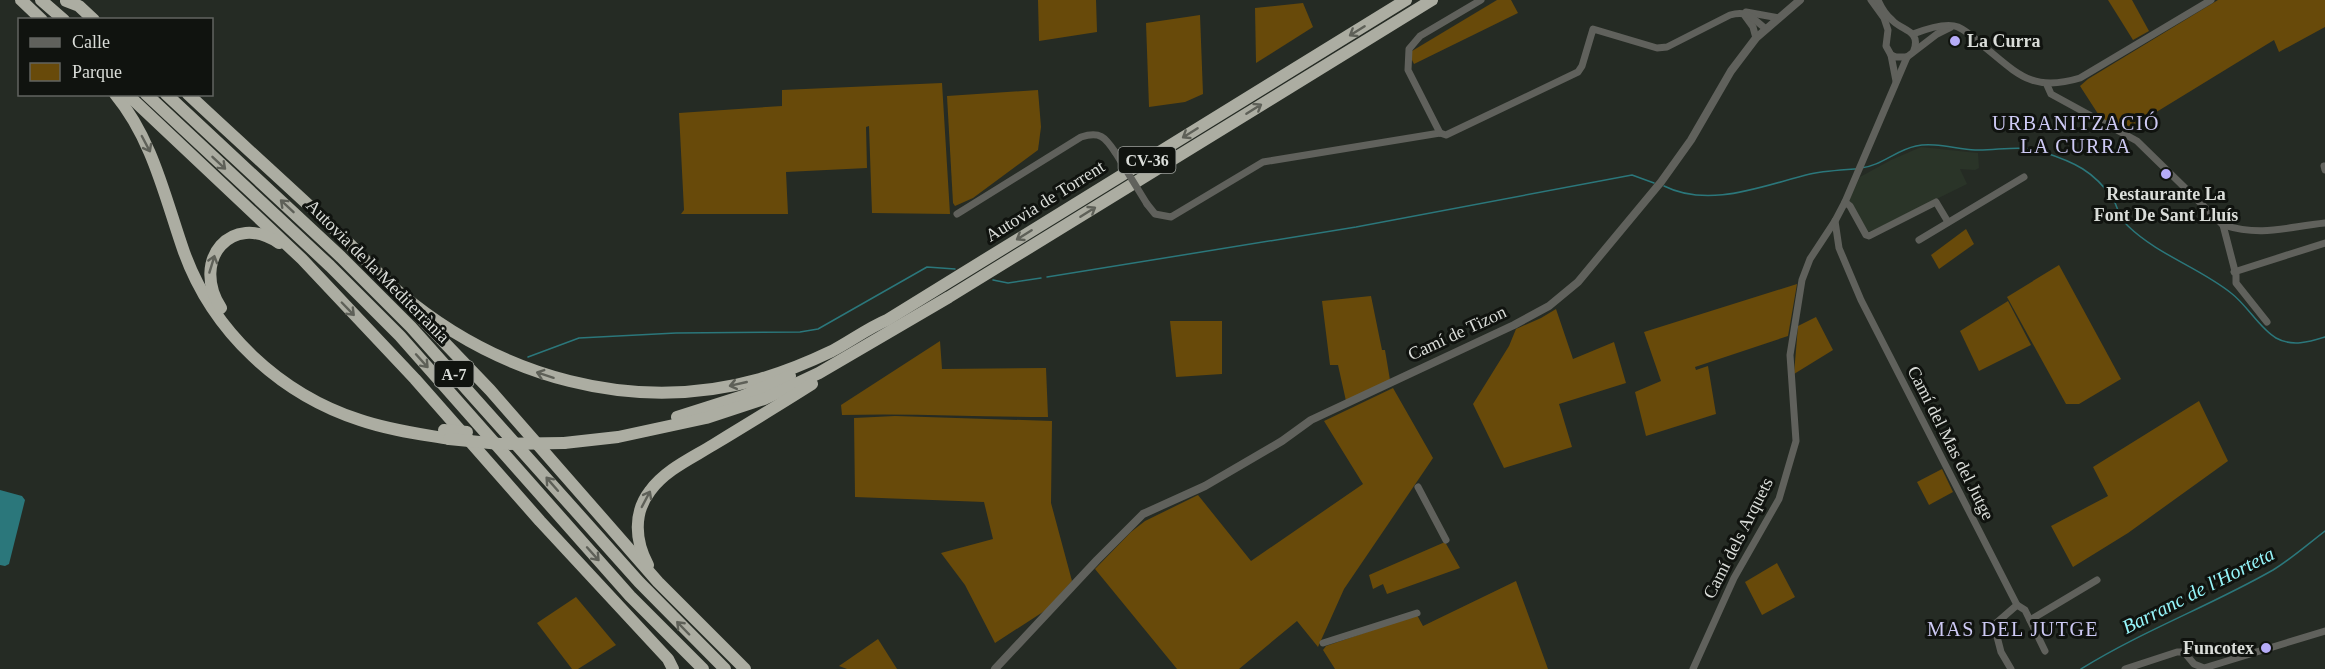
<svg xmlns="http://www.w3.org/2000/svg" width="2325" height="669" viewBox="0 0 2325 669" font-family="'Times New Roman',serif">
<style>
.built{fill:#2a3428}
.green{fill:#684a0a}
.water{fill:#2b777b}
.lines{fill:none;stroke-linecap:round;stroke-linejoin:round}
.stream{stroke:#2b777b;stroke-width:1.5}
.minor{stroke:#60615c;stroke-width:7}
.tertiary{stroke:#60615c;stroke-width:8}
.motorway{stroke:#acada2;stroke-width:12}
.minor-bridge{stroke:#60615c;stroke-width:7}
.motorway-bridge{stroke:#acada2;stroke-width:12}
.oneway{stroke:#5e6058}
.poi-dot{fill:#b6acf8;stroke:#10130f;stroke-width:2}
.labels{text-anchor:middle;dominant-baseline:central;stroke-width:6;stroke-linejoin:round;paint-order:stroke}
.shield{fill:#10130f;stroke:#9da09c;stroke-width:1.5}
.shield-label{font-size:16px;font-weight:bold;fill:#daddd9}
.poi-label{font-size:18px;font-weight:bold;fill:#daddd9;stroke:#10130f;text-anchor:start}
.street-label{font-size:18px;fill:#daddd9;stroke:#10130f}
.neighbourhood-label{font-size:20px;letter-spacing:1.5px;fill:#cecaf5;stroke:#10130f}
.water-label{font-size:20px;font-style:italic;fill:#96f6fb;stroke:#10130f}
</style>
<rect width="100%" height="100%" fill="#252b24"/>
<polygon class="built" points="1921,147 1978,153 1979,168 1975,170 1960,169 1967,184 1874,230 1867,232 1848,202 1860,177 1891,160"/>
<g class="green">
<polygon points="1038,0 1096,0 1097,32 1039,41"/>
<polygon points="1497,0 1511,0 1518,13 1414,64 1410,56 1412,51"/>
<polygon points="2108,0 2132,0 2149,31 2133,40"/>
<polygon points="2218,0 2325,0 2325,27 2279,52 2274,40 2127,130 2102,120 2080,86 2088,79"/>
<polygon points="1303,3 1313,27 1256,63 1255,8"/>
<polygon points="1200,15 1203,94 1185,102 1149,107 1146,23"/>
<polygon points="942,83 950,214 872,213 869,126 866,127 867,168 786,172 788,214 681,214 684,210 679,113 782,106 782,90"/>
<polygon points="1038,90 1041,127 1038,150 973,198 955,206 953,203 947,96"/>
<polygon points="1966,229 1974,244 1939,269 1931,255"/>
<polygon points="2059,265 2121,379 2079,404 2066,404 2007,297"/>
<polygon points="1797,284 1788,336 1695,367 1696,370 1708,366 1716,414 1646,436 1635,392 1661,381 1644,332"/>
<polygon points="1371,296 1382,350 1385,350 1390,380 1346,401 1338,365 1330,365 1322,301"/>
<polygon points="2008,301 2031,345 1979,371 1960,331"/>
<polygon points="1556,309 1573,359 1614,342 1626,383 1559,404 1572,447 1504,468 1473,404 1509,346 1516,329 1541,318"/>
<polygon points="1816,317 1833,350 1794,374 1798,326"/>
<polygon points="1170,321 1222,321 1222,374 1176,377"/>
<path d="M940,341l2,28 104,-1 2,49c-69,0 -137,-4 -206,-2l-1,-10z"/>
<polygon points="1393,388 1433,458 1344,589 1318,647 1297,621 1239,669 1177,669 1095,569 1131,532 1145,521 1198,495 1251,561 1363,484 1324,421"/>
<polygon points="2199,401 2228,461 2128,533 2073,567 2051,526 2108,496 2093,467"/>
<polygon points="895,416 1052,421 1051,503 1072,581 1046,610 995,643 965,585 941,553 993,539 984,502 855,497 854,418"/>
<polygon points="1942,469 1953,492 1929,505 1917,482"/>
<polygon points="1445,542 1460,568 1387,594 1383,584 1373,589 1369,575"/>
<polygon points="1777,563 1795,597 1762,615 1745,582"/>
<polygon points="1516,581 1548,669 1335,669 1323,650 1326,646 1417,615 1423,626"/>
<polygon points="576,597 616,645 578,669 572,669 537,623"/>
<polygon points="878,639 897,669 847,669 839,666"/>
</g>
<polygon class="water" points="0,490 22,496 25,500 9,564 5,566 0,565"/>
<g class="lines">
<g class="stream">
<path d="M1861,168c20,-2 35,-18 55,-22 18,-4 40,3 59,4 22,1 46,-6 68,2 31,10 51,19 70,47 6,10 5,18 15,27 30,29 72,42 103,67 16,12 29,36 45,45 16,9 33,4 49,-1"/>
<path d="M1664,186c46,23 100,-1 146,-12 15,-3 31,-4 46,-5"/>
<polyline points="1047,277 1356,227 1632,175 1654,183"/>
<polyline points="993,280 1008,283 1041,278"/>
<polyline points="528,357 579,338 676,333 800,332 818,329 927,267 955,269"/>
<path d="M2081,669c61,-38 129,-63 192,-99 18,-11 35,-26 52,-39"/>
</g>
<g class="minor">
<polyline points="1871,0 1884,18 1888,30 1886,46 1891,55 1896,57 1907,57 1937,34 1951,27"/>
<path d="M1878,0c3,7 8,15 14,20 10,11 29,10 22,30"/>
<polyline points="1746,12 1779,18"/>
<polyline points="1745,16 1753,27 1756,38"/>
<path d="M1913,34c13,-5 33,-12 45,-7 9,4 16,11 23,17 36,29 50,49 99,34l131,-78"/>
<polyline points="1891,55 1896,81"/>
<path d="M2047,85l4,9 86,47 86,84c40,12 63,2 102,-2"/>
<polyline points="1440,133 1408,70 1409,49 1420,36 1481,0"/>
<polyline points="2324,166 2325,170"/>
<polyline points="1845,202 1850,206 1866,235 1869,236 1936,202 1948,222"/>
<path d="M1147,204l8,10 16,3 92,-55 177,-29 6,2 132,-63 4,-6 11,-37 64,19 10,-1 63,-32c18,-5 22,3 36,14"/>
<path d="M957,214l124,-77c19,-6 24,0 34,15"/>
<polyline points="1835,221 1839,248 1861,300 2017,605 1994,625 2001,652 2011,669"/>
<polyline points="2223,225 2236,275 2236,283 2267,322"/>
<polyline points="1919,240 2024,177"/>
<polyline points="2234,272 2325,243"/>
<polyline points="1418,487 1446,540"/>
<polyline points="2017,605 2025,610 2045,651"/>
<polyline points="2030,620 2097,580"/>
<polyline points="1323,643 1417,613"/>
<polyline points="1693,669 1734,578 1779,499 1796,441 1790,355 1802,280 1810,259 1835,221 1845,202 1907,57"/>
<polyline points="2125,669 2177,652 2184,652 2194,664 2204,668 2325,631"/>
</g>
<polyline class="tertiary" points="995,669 1097,560 1143,514 1205,486 1282,441 1311,420 1514,325 1549,306 1578,282 1661,182 1691,140 1731,71 1756,38 1800,0"/>
<g class="motorway">
<polyline points="21,0 42,20"/>
<polyline points="41,0 64,20"/>
<polyline points="66,1 79,6 94,20"/>
<path d="M115,94c38,46 50,104 69,158 29,80 96,142 176,168 29,10 60,14 89,19"/>
<polyline points="127,94 302,259 415,379 540,521 668,659 673,669"/>
<polyline points="146,94 330,266 400,336 630,596 703,669"/>
<polyline points="166,94 341,257 411,327 639,582 725,669"/>
<path d="M188,94c48,45 96,88 144,133 23,21 44,46 68,66 100,84 232,122 360,86 25,-7 49,-17 72,-28 19,-10 36,-23 55,-31l519,-320"/>
<path d="M221,308c-31,-48 11,-97 58,-65"/>
<polyline points="418,315 490,390 658,582 745,669"/>
<polyline points="677,417 743,396 790,376"/>
<polyline points="564,443 618,437 706,418 764,399 819,373 949,297 1432,0"/>
<path d="M648,565c-13,-24 -15,-52 2,-74 15,-21 42,-33 63,-46 33,-20 66,-40 99,-61"/>
</g>
<polyline class="minor-bridge" points="1115,152 1147,204"/>
<g class="motorway-bridge">
<polyline points="444,430 467,432"/>
<polyline points="449,439 500,444 564,443"/>
</g>
</g>
<defs><path id="oneway-shaft" d="M-6 0H5M1.5-3L5.5 0L1.5 3" fill="none" stroke-width="1.6" stroke-linecap="round" stroke-linejoin="round" transform="scale(1.5)"/></defs>
<g class="oneway">
<use href="#oneway-shaft" transform="translate(1357 31) rotate(148)"/>
<use href="#oneway-shaft" transform="translate(1254 109) rotate(-32)"/>
<use href="#oneway-shaft" transform="translate(1190 133) rotate(148)"/>
<use href="#oneway-shaft" transform="translate(146 144) rotate(62)"/>
<use href="#oneway-shaft" transform="translate(219 163) rotate(43)"/>
<use href="#oneway-shaft" transform="translate(287 206) rotate(-137)"/>
<use href="#oneway-shaft" transform="translate(1088 212) rotate(-32)"/>
<use href="#oneway-shaft" transform="translate(1024 235) rotate(148)"/>
<use href="#oneway-shaft" transform="translate(212 264) rotate(-73)"/>
<use href="#oneway-shaft" transform="translate(348 309) rotate(46)"/>
<use href="#oneway-shaft" transform="translate(422 361) rotate(48)"/>
<use href="#oneway-shaft" transform="translate(545 375) rotate(-162)"/>
<use href="#oneway-shaft" transform="translate(738 384) rotate(167)"/>
<use href="#oneway-shaft" transform="translate(552 484) rotate(-131)"/>
<use href="#oneway-shaft" transform="translate(646 499) rotate(-62)"/>
<use href="#oneway-shaft" transform="translate(593 554) rotate(48)"/>
<use href="#oneway-shaft" transform="translate(683 628) rotate(-134)"/>
</g>
<g class="poi-dot">
<circle cx="1955" cy="41" r="6"/>
<circle cx="2166" cy="174" r="6"/>
<circle cx="2266" cy="648" r="6"/>
</g>
<g class="labels">
<g class="shield">
<rect x="1118.5" y="147" width="57" height="26" rx="4.5"/>
<rect x="434.5" y="361" width="39" height="26" rx="4.5"/>
</g>
<g class="shield-label">
<text x="1147" y="160">CV-36</text>
<text x="454" y="374">A-7</text>
</g>
<g class="poi-label">
<text x="1967" y="41">La Curra</text>
<text x="2166" y="194" text-anchor="middle">Restaurante La<tspan x="2166" dy="21">Font De Sant Lluís</tspan></text>
<text x="2254" y="648" text-anchor="end">Funcotex</text>
</g>
<g class="street-label">
<text transform="translate(1045 201) rotate(-32)">Autovia de Torrent</text>
<text transform="translate(378 271) rotate(45)">Autovia de la Mediterrània</text>
<text transform="translate(1457 333) rotate(-25)">Camí de Tizon</text>
<text transform="translate(1951 443) rotate(63)">Camí del Mas del Jutge</text>
<text transform="translate(1738 538) rotate(-63)">Camí dels Arquets</text>
</g>
<g class="neighbourhood-label">
<text x="2076" y="123">URBANITZACIÓ<tspan x="2076" dy="23">LA CURRA</tspan></text>
<text x="2013" y="629">MAS DEL JUTGE</text>
</g>
<g class="water-label">
<text transform="translate(2198 590) rotate(-27)">Barranc de l'Horteta</text>
</g>
</g>
<rect x="18" y="18" width="195" height="78" fill="#10130f" stroke="#616460" stroke-width="1.5"/>
<rect x="30" y="38" width="30" height="9" fill="#60615c" stroke="#616460" stroke-width="1.5"/>
<text x="72" y="48" font-size="18" fill="#daddd9">Calle</text>
<rect x="30" y="63" width="30" height="18" fill="#684a0a" stroke="#616460" stroke-width="1.5"/>
<text x="72" y="78" font-size="18" fill="#daddd9">Parque</text>
</svg>
